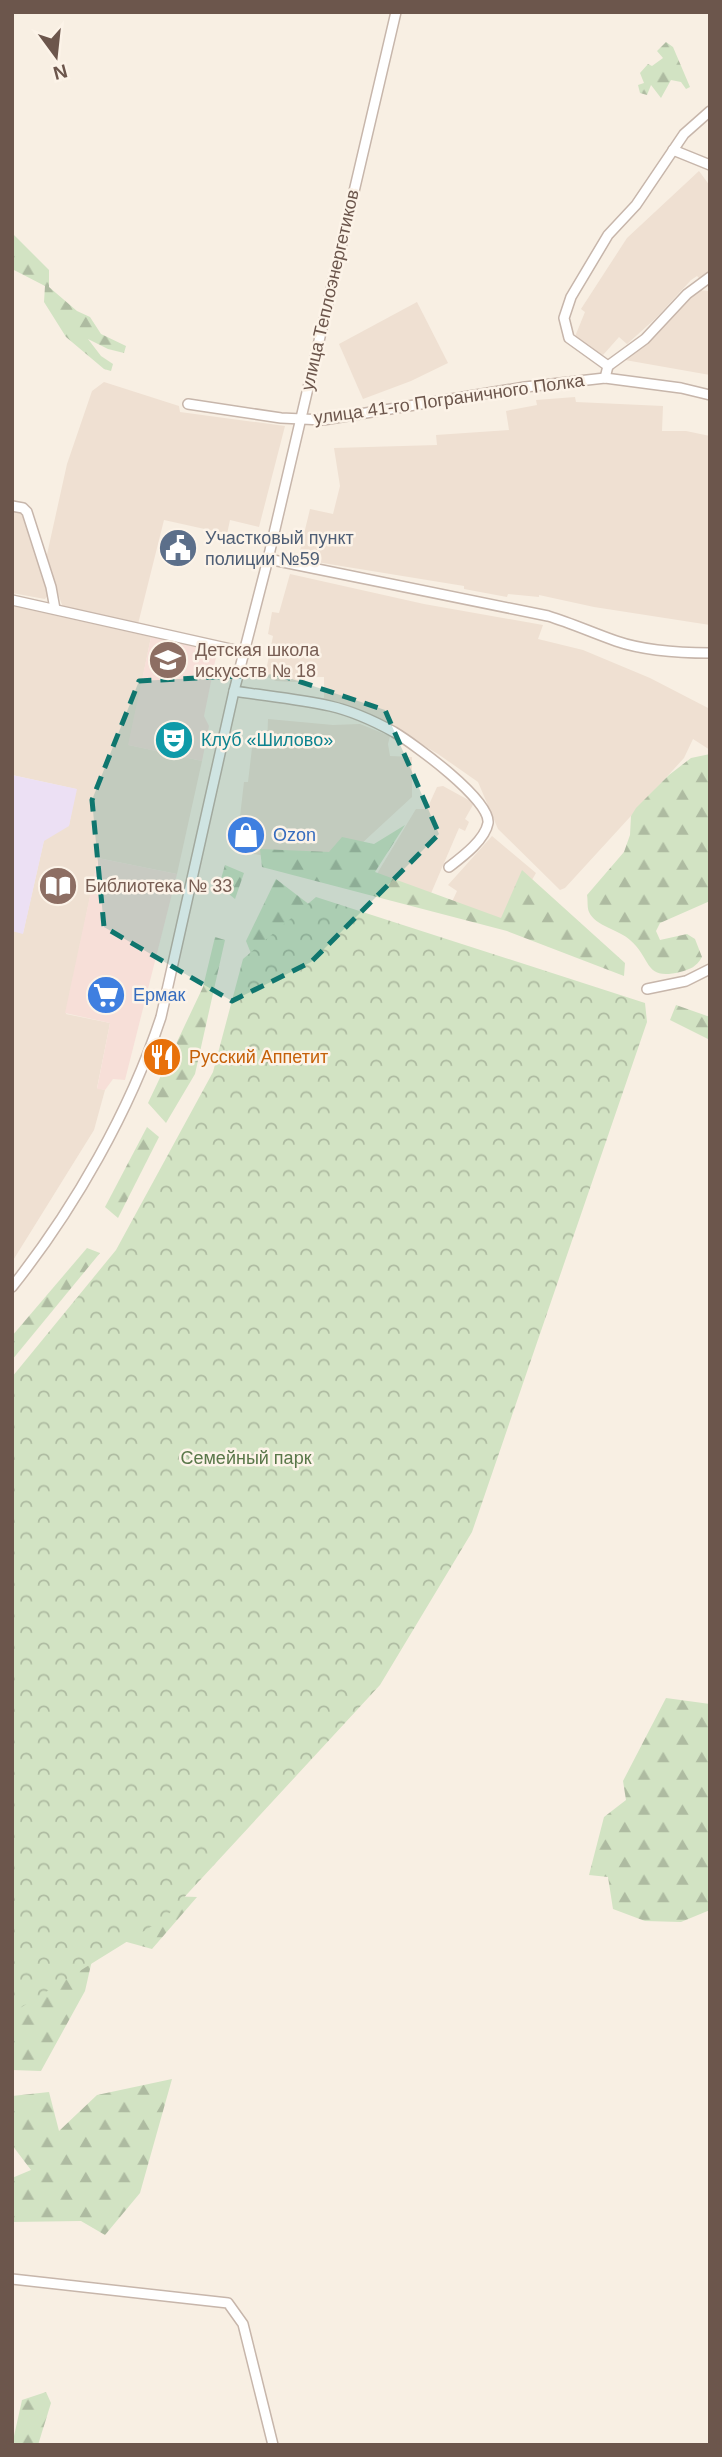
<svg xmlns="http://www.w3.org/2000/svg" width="722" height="2457" viewBox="0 0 722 2457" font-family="Helvetica,sans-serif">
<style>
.residential{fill:#efe0d2}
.commercial{fill:#f7dfd8}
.education{fill:#ece0f4}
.forest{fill:url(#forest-firs)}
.park{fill:url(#park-crowns)}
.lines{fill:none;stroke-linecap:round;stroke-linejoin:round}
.minor-casing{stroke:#c7b6ab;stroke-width:12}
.minor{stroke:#fff;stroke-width:9}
.marked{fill:#0f766e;fill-opacity:0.2;stroke:#0f766e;stroke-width:5;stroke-dasharray:14 9;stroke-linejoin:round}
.labels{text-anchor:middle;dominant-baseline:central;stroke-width:5;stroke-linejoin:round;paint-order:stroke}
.street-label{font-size:18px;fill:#6c564c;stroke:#fcf3e8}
.service-label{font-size:18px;fill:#4e5e75;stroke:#fcf3e8;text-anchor:start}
.education-label{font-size:18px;fill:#785e54;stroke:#fcf3e8;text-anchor:start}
.culture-label{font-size:18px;fill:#0d838f;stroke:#fcf3e8;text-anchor:start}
.shop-label{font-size:18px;fill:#366cbe;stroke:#fcf3e8;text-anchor:start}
.food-label{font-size:18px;fill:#c56008;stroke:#fcf3e8;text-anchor:start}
.park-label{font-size:18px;fill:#597749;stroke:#fcf3e8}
</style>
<defs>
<pattern id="forest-firs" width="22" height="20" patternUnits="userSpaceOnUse" patternTransform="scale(1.75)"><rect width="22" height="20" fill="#d2e3c3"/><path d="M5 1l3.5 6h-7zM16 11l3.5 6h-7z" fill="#aebba1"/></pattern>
<pattern id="park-crowns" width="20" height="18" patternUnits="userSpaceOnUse" patternTransform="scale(1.75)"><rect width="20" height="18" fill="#d2e3c3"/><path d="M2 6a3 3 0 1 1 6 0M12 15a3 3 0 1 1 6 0" fill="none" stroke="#aebba1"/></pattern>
</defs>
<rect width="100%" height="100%" fill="#f8efe3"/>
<g class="residential">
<polygon points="699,171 710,186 710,274 701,280 697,276 691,280 656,318 627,344 619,337 603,355 574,339 585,312 581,309 627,238"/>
<polygon points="697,290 710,291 710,375 625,360 659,330"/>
<polygon points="417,302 448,363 411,381 363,399 339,344"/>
<polygon points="104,382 179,406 180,412 285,426 259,527 230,520 227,534 164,520 138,624 69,609 62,605 46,559 67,464 92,391"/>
<polygon points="575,397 576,402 663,406 662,431 686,431 710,436 710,625 594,607 539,595 539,597 508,594 507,597 464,589 464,586 298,559 310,509 333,514 340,486 334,448 437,445 436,435 509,430 506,411 537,405 536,400"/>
<polygon points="12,511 21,513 26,520 48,587 48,595 45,599 12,593"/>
<polygon points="290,574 424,604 543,625 538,639 583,650 650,678 710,709 710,750 693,739 684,758 565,888 560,890 498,829 478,782 438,754 375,717 324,698 324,677 305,677 305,681 294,682 276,681 265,676 273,636 268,634 272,612 279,613"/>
<polygon points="12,606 151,637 129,745 202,761 177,874 98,858 66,1014 110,1023 97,1088 105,1090 94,1130 12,1262 12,931 23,933 44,840 69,825 76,789 12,775"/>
<polygon points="268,719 333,725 360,724 390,736 388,744 390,756 412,757 412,797 335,868 236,851 244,782 248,782 252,748 267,747"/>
<polygon points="443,786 474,803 465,819 469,822 465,831 459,828 429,898 375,877 416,809 427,809 437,787"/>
<polygon points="492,836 536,873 507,923 451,904 457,891 448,885"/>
</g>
<g class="commercial">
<polygon points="151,637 217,652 204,716 209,726 202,761 128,745"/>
<polygon points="98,858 177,874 125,1080 113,1079 105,1090 97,1089 110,1023 65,1013"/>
</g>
<polygon class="education" points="12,775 77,789 69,826 44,841 23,934 12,931"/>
<g class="forest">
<polygon points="666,42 673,47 690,87 686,89 681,82 671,80 661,98 651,85 647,95 640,93 638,85 644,83 640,73 648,64 652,66 663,58 657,51"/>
<polygon points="12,233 49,270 49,287 77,311 90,317 101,334 126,346 124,353 108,349 88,339 101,356 113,364 111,371 104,369 66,337 44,302 45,286 12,269"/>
<path d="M710,754v147l-50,22 -4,8 4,9 27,-6 8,5 7,18c-6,10 -11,12 -22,15 -36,9 -28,-13 -50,-32 -10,-10 -35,-14 -41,-28 -2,-4 -1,-12 -2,-17l37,-43 6,-17 1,-19 5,-8 33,-33 22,-17z"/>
<polygon points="405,825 375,872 501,918 522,870 625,963 624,976 507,931 262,867 260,849 329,852 342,837 374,844"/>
<polygon points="225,865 244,873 235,899 219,886"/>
<polygon points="276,879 319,912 256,966 246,941"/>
<polygon points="215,937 225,940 195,1074 166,1123 148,1103 203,987"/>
<polygon points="676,1005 710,1017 710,1040 670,1020"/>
<polygon points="147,1127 159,1137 118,1218 105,1207"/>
<polygon points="87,1248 100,1253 12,1360 12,1336"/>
<polygon points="666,1698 710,1704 710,1910 681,1922 645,1921 613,1909 608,1877 589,1875 604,1817 626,1800 623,1781"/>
<polygon points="167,1896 197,1897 152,1949 98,1934 85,1991 41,2071 12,2070 12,1976"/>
<polygon points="172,2079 140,2193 105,2235 81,2221 12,2222 12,2178 31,2170 12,2145 12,2096 49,2092 59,2131 97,2095"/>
<polygon points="46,2392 51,2403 38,2445 12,2445 22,2400"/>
</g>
<polygon class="park" points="316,897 645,1003 647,1022 472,1532 380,1685 165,1918 12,2013 12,1377 116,1250 213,1072 243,959"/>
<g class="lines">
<g class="minor-casing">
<g id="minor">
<polyline points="673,150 710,165"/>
<polyline points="608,366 645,339 687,294 710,277"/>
<polyline points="605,378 608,366 569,338 564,318 571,297 608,235 636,205 684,134 710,111"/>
<polyline points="188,404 281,418 323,420 525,387 605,378 681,388 710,395"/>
<polyline points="12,506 23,508 27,512 51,587 55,609"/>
<path d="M268,559l280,57c23,7 45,17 68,25 29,10 64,12 94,12"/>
<polyline points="12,600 244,652"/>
<path d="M234,691c32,5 64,8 96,15 22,5 44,15 64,26 20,12 97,68 94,91 -3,17 -26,34 -39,44"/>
<polyline points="647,989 686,981 710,969"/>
<path d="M12,1287c62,-78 118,-176 149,-270l73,-326 34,-132 128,-547"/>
<polyline points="12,2279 228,2303 243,2324 273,2445"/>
</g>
</g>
<use href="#minor" class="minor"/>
</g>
<path class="marked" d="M277,674l108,36 54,124 -128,128 -79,39 -128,-74 -12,-127 47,-119z"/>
<defs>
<g id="civic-disc" transform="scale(2.0125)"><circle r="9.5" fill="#5c6f8a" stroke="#fcf3e8"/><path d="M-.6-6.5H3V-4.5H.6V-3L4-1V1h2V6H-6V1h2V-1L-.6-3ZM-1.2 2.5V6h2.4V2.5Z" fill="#fff"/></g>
<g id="school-disc" transform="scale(2.0125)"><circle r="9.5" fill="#8d6e63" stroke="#fcf3e8"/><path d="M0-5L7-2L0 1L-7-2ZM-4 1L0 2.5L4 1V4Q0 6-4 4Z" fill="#fff"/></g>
<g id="theatre-disc" transform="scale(2.0125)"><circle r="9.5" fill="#0f9aa8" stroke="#fcf3e8"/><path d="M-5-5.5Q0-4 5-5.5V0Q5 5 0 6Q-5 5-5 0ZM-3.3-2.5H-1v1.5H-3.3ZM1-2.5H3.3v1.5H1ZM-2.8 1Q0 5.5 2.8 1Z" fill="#fff"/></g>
<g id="shop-disc" transform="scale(2.0125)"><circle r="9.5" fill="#3f7fe0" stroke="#fcf3e8"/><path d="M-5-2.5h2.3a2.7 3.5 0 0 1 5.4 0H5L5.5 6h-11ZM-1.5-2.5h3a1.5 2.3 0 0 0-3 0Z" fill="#fff"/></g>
<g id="library-disc" transform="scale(2.0125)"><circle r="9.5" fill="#8d6e63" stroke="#fcf3e8"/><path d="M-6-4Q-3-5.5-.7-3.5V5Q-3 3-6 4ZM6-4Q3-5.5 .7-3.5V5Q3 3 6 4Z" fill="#fff"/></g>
<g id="supermarket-disc" transform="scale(2.0125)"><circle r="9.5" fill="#3f7fe0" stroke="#fcf3e8"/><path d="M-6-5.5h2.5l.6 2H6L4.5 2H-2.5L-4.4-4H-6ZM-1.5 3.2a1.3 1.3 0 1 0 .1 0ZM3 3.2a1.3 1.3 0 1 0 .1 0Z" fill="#fff"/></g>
<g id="restaurant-disc" transform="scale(2.0125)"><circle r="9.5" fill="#e8710a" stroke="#fcf3e8"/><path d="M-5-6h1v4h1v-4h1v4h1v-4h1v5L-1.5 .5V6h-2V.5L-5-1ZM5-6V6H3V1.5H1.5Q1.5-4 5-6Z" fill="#fff"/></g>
</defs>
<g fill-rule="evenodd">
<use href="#civic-disc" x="178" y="548"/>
<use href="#school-disc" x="168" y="660"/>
<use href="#theatre-disc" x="174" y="740"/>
<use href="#shop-disc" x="246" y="835"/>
<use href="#library-disc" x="58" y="886"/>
<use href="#supermarket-disc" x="106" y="995"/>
<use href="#restaurant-disc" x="162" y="1057"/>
</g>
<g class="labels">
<g class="street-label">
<text transform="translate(330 290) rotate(-77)">улица Теплоэнергетиков</text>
<text transform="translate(449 399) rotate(-8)">улица 41-го Пограничного Полка</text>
</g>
<g class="service-label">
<text x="205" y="538">Участковый пункт<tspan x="205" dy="21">полиции №59</tspan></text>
</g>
<g class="education-label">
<text x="195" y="650">Детская школа<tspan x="195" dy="21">искусств № 18</tspan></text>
<text x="85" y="886">Библиотека № 33</text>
</g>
<g class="culture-label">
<text x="201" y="740">Клуб «Шилово»</text>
</g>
<g class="shop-label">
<text x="273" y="835">Ozon</text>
<text x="133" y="995">Ермак</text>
</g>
<g class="food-label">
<text x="189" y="1057">Русский Аппетит</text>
</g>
<g class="park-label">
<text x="246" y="1458">Семейный парк</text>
</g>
</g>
<rect width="722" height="2457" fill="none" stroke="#6c564c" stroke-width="28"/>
<g transform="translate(56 56) rotate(165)" stroke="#fcf3e8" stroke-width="5" paint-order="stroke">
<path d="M0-5L12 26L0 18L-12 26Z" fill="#6c564c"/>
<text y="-10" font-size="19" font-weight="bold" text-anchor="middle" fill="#6c564c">N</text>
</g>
</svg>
